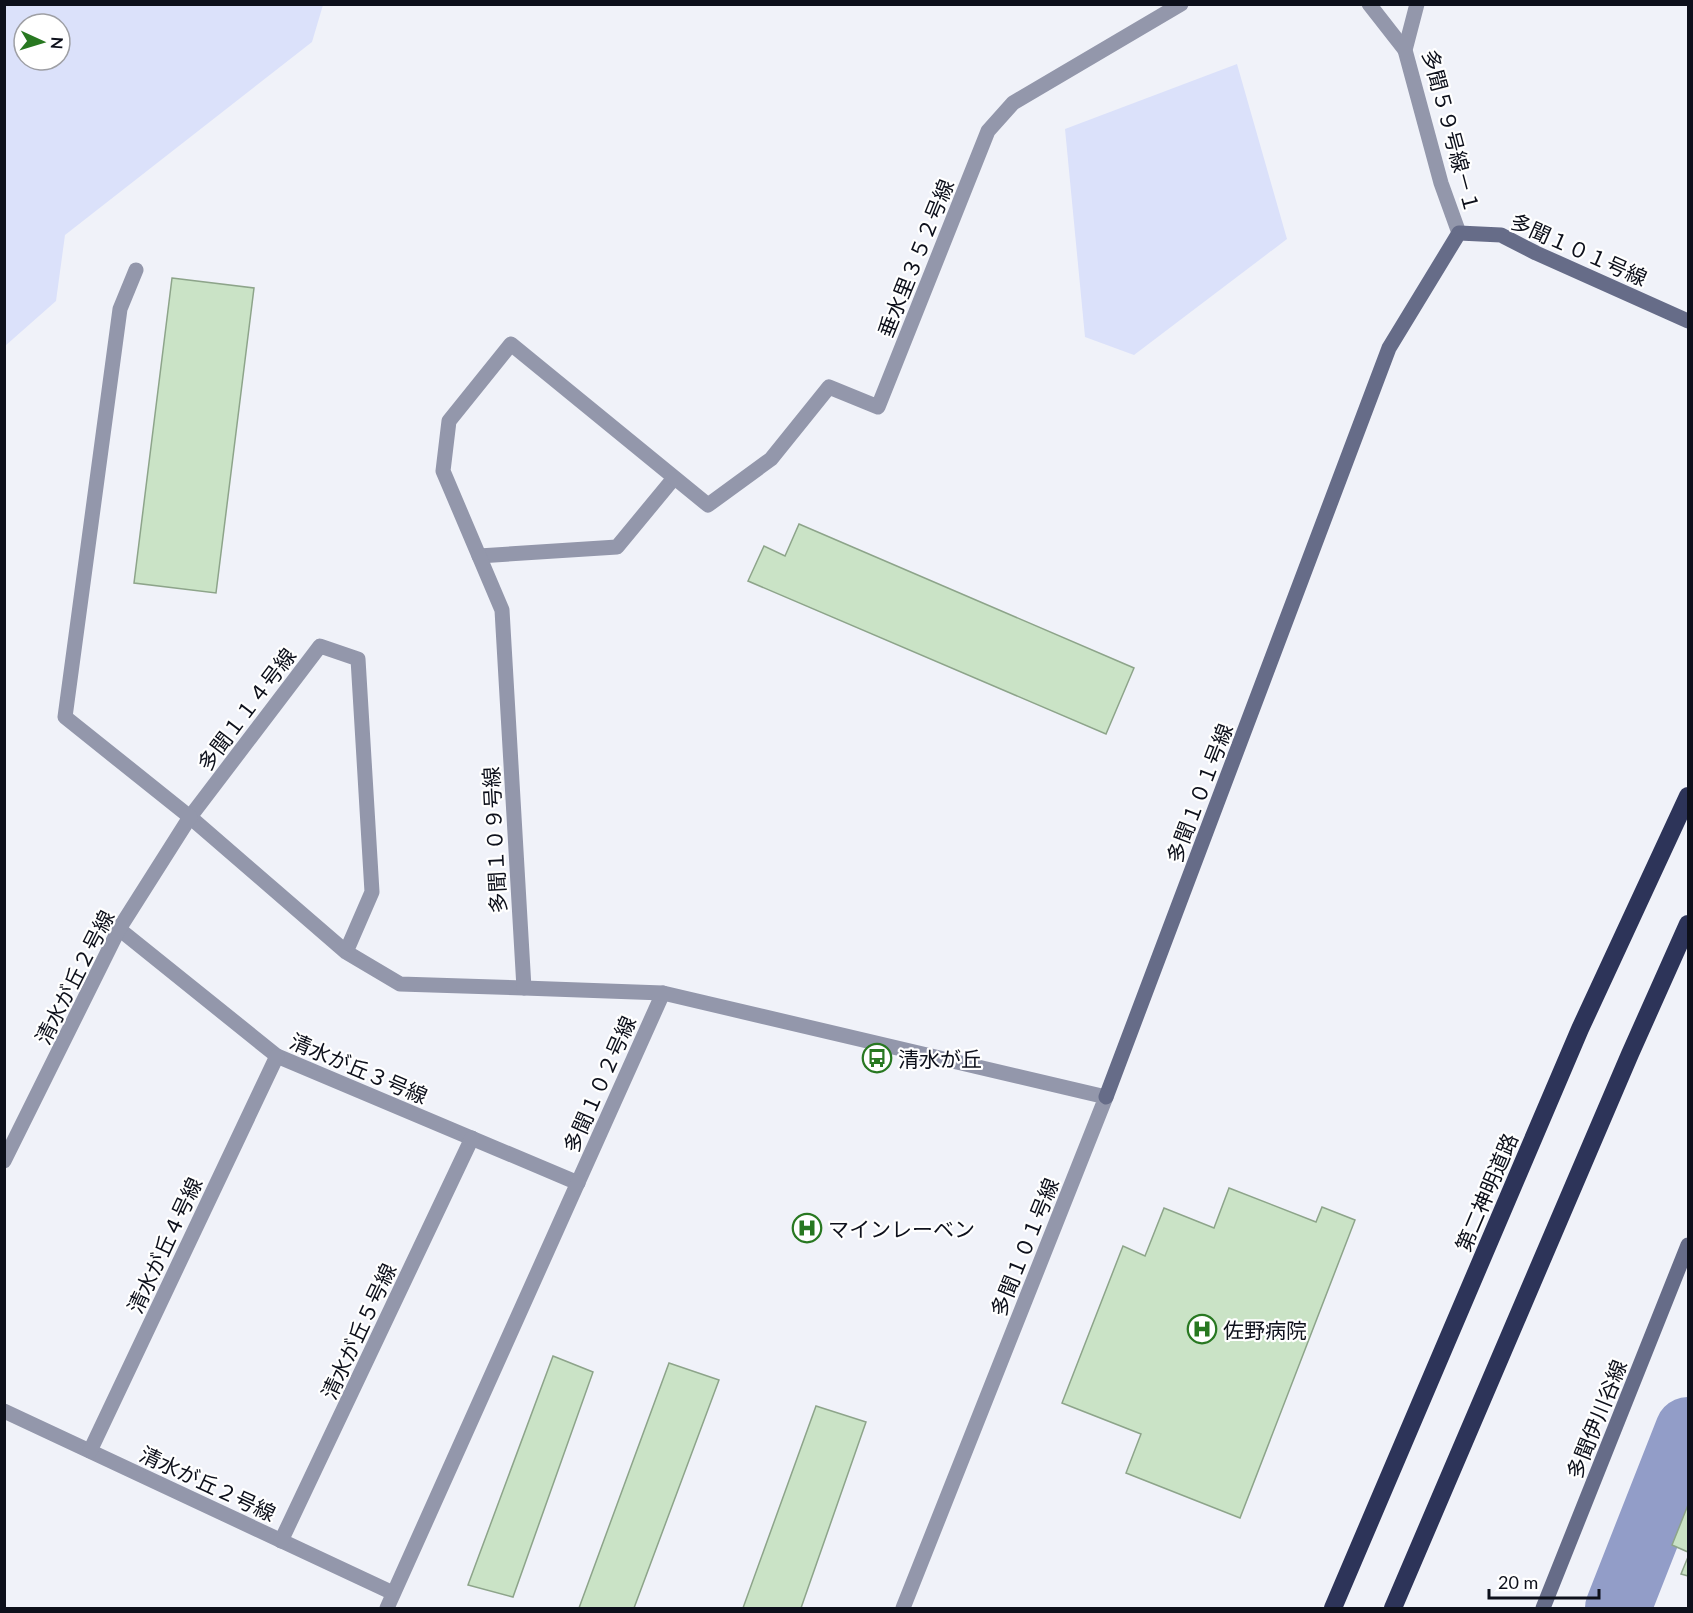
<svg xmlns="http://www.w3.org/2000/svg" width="1693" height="1613" viewBox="0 0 1693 1613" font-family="Lato,'Noto Sans JP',sans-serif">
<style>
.green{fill:#dbe1fa;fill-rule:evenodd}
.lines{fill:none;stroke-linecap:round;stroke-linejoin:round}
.river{stroke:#929dc8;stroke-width:66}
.building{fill:#cae3c6;stroke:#8da48a;stroke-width:1.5}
.street{stroke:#9397ab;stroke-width:15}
.secondary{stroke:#666c88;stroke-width:15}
.highway{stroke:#2d3459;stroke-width:18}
.labels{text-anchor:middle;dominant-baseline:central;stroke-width:4.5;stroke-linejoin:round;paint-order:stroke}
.street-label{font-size:21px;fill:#0d101b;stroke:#fff}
.poi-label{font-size:21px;fill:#0d101b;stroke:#fff;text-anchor:start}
</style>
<rect width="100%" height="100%" fill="#f0f2f9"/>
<g class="green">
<path d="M5,4l318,1 -11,37 -247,193 -9,66 -51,45zM24,24h36v36h-36z"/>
<polygon points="1237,64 1287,239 1134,355 1085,337 1065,129"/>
</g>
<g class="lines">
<polyline class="river" points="1618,1608 1688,1430"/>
</g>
<g class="building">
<polygon points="172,278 254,288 216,593 134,583"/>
<polygon points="799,524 1134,668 1106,734 748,581 764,546 785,556"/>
<polygon points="1229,1188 1316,1222 1322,1207 1355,1220 1240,1518 1126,1473 1141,1434 1062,1403 1123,1246 1145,1256 1164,1208 1214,1228"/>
<polygon points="553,1356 593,1372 513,1597 468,1585"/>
<polygon points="669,1363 719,1380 634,1608 579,1608"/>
<polygon points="816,1406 866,1422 801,1608 743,1608"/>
<polygon points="1688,1505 1688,1552 1672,1545"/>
<polygon points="1688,1557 1688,1576 1681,1574"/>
</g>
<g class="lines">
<g class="street">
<polyline points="1369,4 1405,50"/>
<polyline points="1417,4 1405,50 1441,183 1459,233"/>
<polyline points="479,556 617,547 674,478"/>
<polyline points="119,929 277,1056 578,1183"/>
<polyline points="346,952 372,892 358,659 320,646 190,817 346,952 400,984 524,988"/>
<polyline points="4,1161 119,929 190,817 65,717 120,309 136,270"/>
<polyline points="4,1411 393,1593"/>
<polyline points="90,1451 277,1056"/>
<polyline points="281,1541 472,1138"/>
<polyline points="387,1608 663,993"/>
<polyline points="903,1608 1106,1097 663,993 524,988 502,610 443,471 449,421 511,344 708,505 771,459 829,387 878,407 988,131 1013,103 1181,4"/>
</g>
<g class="secondary">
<polyline points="1106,1097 1389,348 1459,233 1501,235 1536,253 1688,321"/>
<polyline points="1543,1608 1688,1245"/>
</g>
<g class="highway">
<polyline points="1333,1608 1580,1029 1688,796"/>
<polyline points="1393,1608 1630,1054 1688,924"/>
</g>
</g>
<defs>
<g id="bus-ring" transform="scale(1.5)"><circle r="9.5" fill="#fff" stroke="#287821" stroke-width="1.5"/><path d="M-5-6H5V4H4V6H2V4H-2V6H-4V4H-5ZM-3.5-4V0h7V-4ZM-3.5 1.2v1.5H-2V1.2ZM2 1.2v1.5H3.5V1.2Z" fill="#287821"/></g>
<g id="hospital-ring" transform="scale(1.5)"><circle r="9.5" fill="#fff" stroke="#287821" stroke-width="1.5"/><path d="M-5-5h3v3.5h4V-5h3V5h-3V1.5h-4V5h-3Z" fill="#287821"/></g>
</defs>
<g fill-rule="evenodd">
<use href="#bus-ring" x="877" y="1058"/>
<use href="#hospital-ring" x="807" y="1228"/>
<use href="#hospital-ring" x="1202" y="1329"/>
</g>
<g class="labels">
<g class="street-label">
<text transform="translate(1452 131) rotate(75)">多聞５９号線－１</text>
<text transform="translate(1579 249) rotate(24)">多聞１０１号線</text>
<text transform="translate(915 258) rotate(-68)">垂水里３５２号線</text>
<text transform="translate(246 709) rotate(-53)">多聞１１４号線</text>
<text transform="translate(1199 793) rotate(-69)">多聞１０１号線</text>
<text transform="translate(494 840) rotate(-93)">多聞１０９号線</text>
<text transform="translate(74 977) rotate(-63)">清水が丘２号線</text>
<text transform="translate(359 1068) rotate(23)">清水が丘３号線</text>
<text transform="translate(599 1084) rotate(-66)">多聞１０２号線</text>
<text transform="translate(1486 1192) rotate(-67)">第二神明道路</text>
<text transform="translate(164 1245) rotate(-65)">清水が丘４号線</text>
<text transform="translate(1024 1247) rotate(-68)">多聞１０１号線</text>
<text transform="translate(358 1331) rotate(-65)">清水が丘５号線</text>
<text transform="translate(1596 1419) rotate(-68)">多聞伊川谷線</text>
<text transform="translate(208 1483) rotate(25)">清水が丘２号線</text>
</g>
<g class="poi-label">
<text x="898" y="1058">清水が丘</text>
<text x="828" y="1228">マインレーベン</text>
<text x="1223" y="1329">佐野病院</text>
</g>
</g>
<rect width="1693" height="1613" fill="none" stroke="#0d101b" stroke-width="12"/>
<g transform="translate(42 42) rotate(94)"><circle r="28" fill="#ffffff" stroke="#9e9fa4" stroke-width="1.5"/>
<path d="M0-4.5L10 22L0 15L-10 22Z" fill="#287821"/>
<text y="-9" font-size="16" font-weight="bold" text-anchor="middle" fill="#0d101b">N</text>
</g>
<path d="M1489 1589v9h110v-9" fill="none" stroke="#0d101b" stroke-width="3"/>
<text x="1498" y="1589" font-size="18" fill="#0d101b" stroke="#ffffff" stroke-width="4.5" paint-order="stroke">20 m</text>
</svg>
